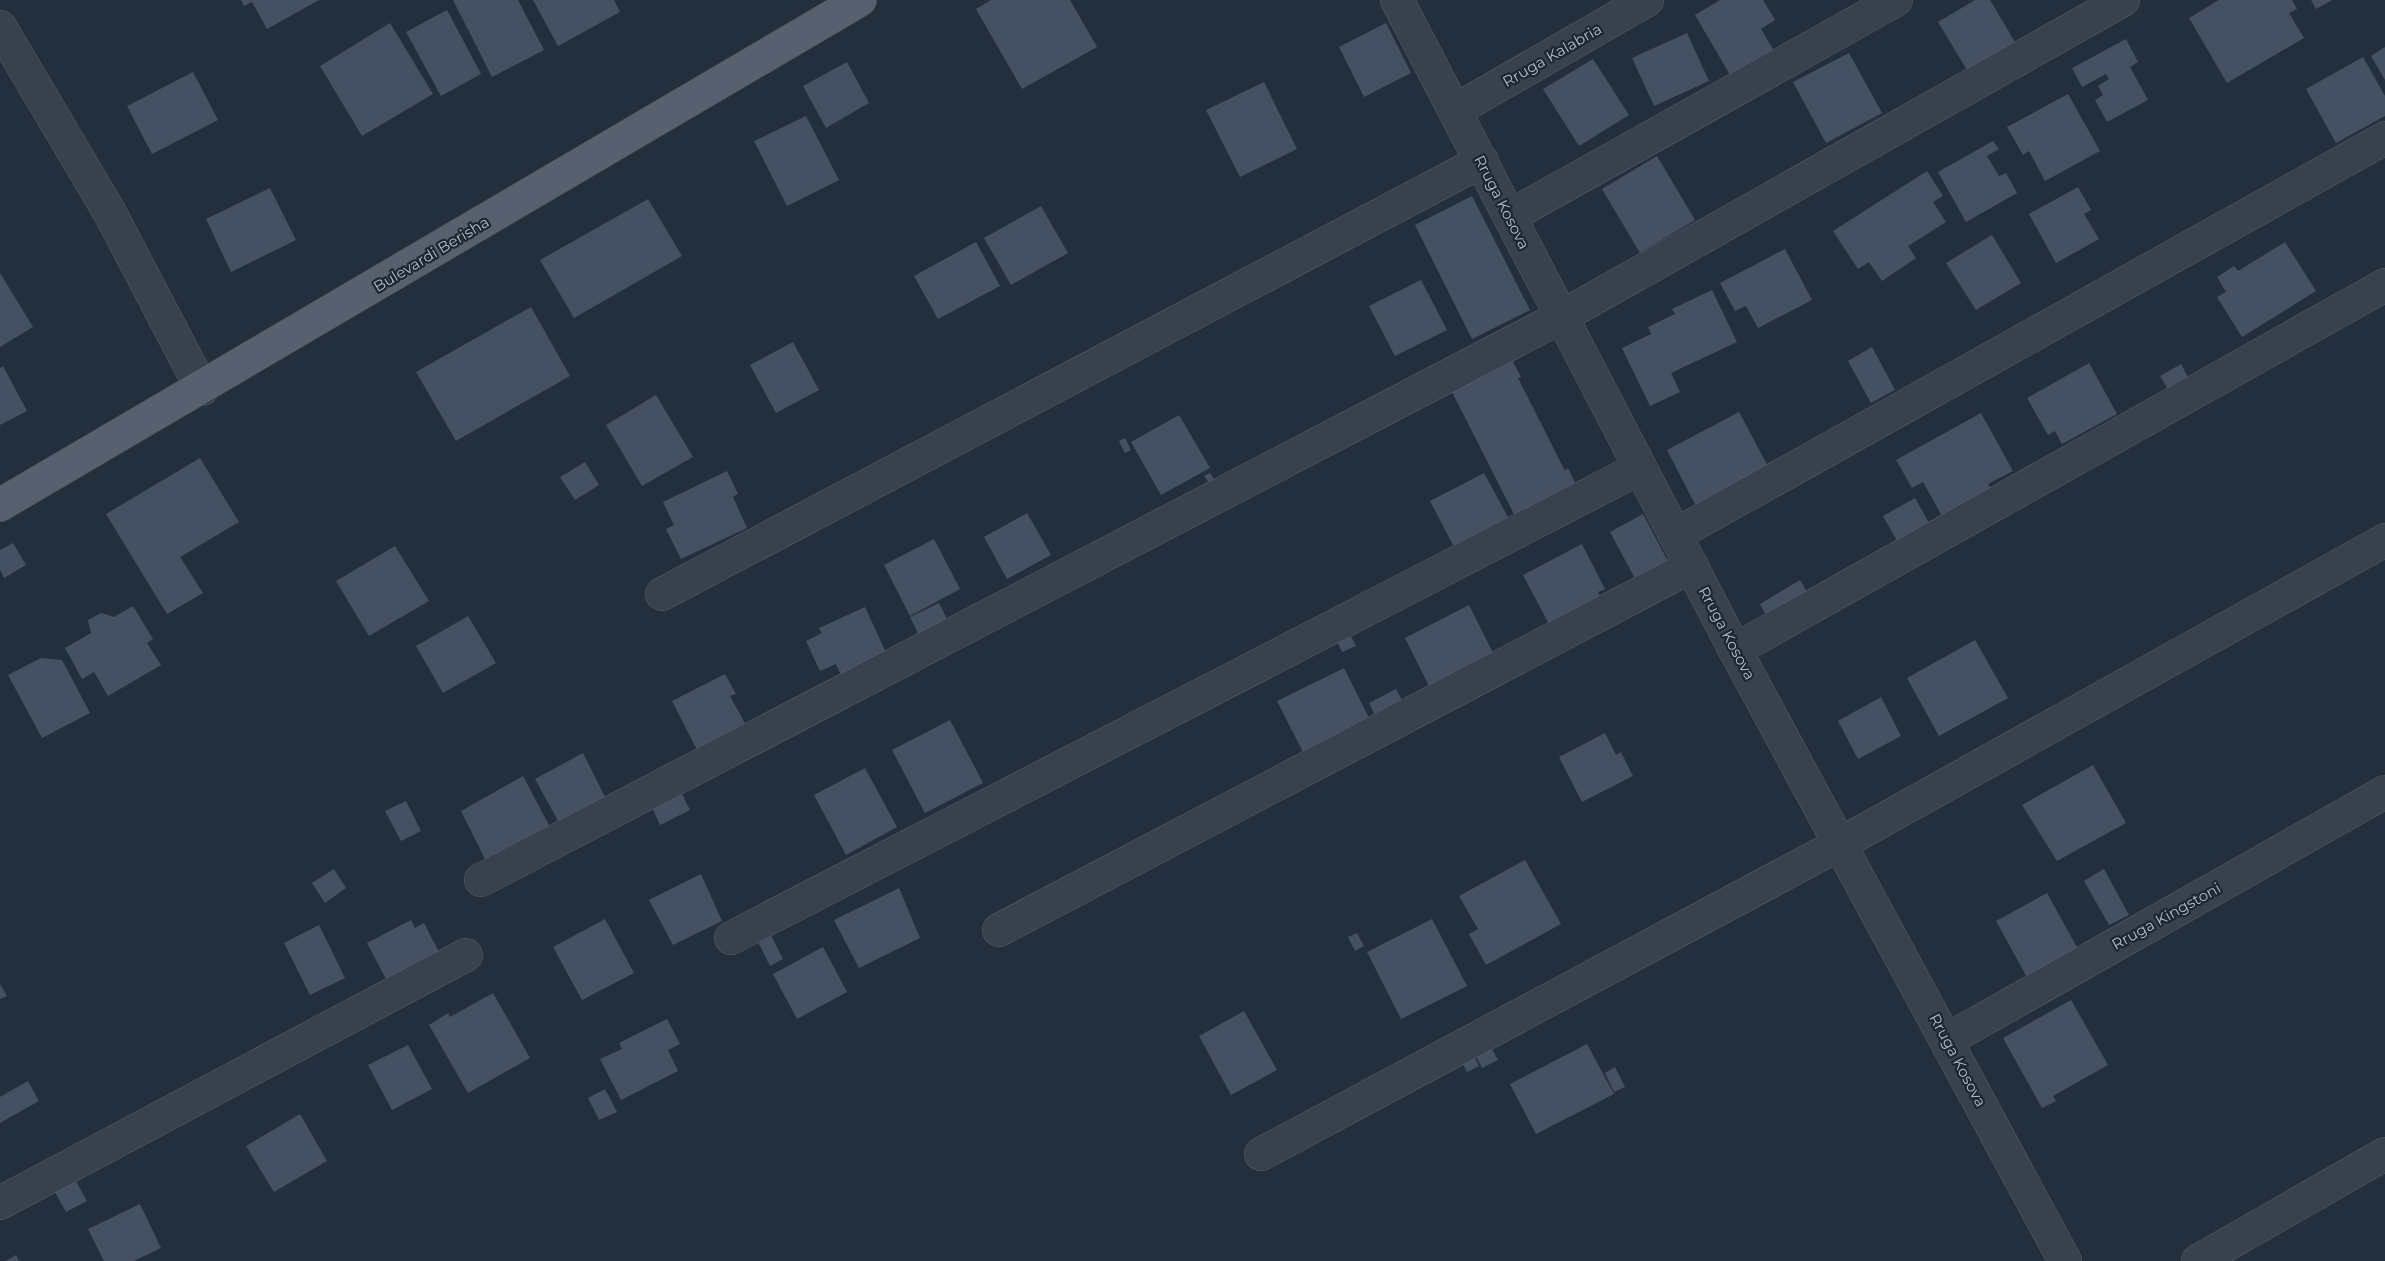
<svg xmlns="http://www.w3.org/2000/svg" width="2385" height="1261" viewBox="0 0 2385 1261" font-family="Montserrat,sans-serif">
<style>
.building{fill:#455162}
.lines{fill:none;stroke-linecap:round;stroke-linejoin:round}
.minor-casing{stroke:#565f6c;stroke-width:34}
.major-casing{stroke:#414a57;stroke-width:34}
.minor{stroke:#38414e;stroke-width:33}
.major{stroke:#56606e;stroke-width:33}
.labels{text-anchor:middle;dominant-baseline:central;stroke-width:4.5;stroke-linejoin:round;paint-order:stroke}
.street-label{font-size:15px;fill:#b4bcc9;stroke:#1d2633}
</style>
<rect width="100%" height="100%" fill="#242f3e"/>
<g class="building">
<polygon points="241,0 319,0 267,29 252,2 244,6"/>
<polygon points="453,0 518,0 544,50 492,77"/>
<polygon points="533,0 614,0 620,12 558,46"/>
<polygon points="991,0 1070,0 1097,47 1022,89 976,9"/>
<polygon points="1720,0 1763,0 1775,20 1761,29 1776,54 1733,80 1695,15"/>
<polygon points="1975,0 1990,0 2015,42 1967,70 1938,22"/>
<polygon points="2219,0 2292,0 2297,9 2289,13 2304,38 2227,83 2189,18"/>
<polygon points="2311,0 2332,0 2316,9"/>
<polygon points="447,10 481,74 441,96 406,32"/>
<polygon points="390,23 433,94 362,136 320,66"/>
<polygon points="1386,23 1411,73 1364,97 1339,47"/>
<polygon points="1687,33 1709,81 1654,106 1632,58"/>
<polygon points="2126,39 2138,62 2130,67 2148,100 2107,122 2095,100 2103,95 2098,86 2109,79 2106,74 2082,87 2072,68"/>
<polygon points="2385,47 2385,80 2371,56"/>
<polygon points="1849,53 1882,113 1826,143 1793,82"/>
<polygon points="2363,57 2385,96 2385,116 2336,143 2306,89"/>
<polygon points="1593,59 1629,115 1579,146 1543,89"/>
<polygon points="847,62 869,103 826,128 803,86"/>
<polygon points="193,72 218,120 152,154 127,106"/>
<polygon points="1264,82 1297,149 1240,177 1206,110"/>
<polygon points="2068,94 2100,151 2045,181 2029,151 2023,155 2007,127"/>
<polygon points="806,116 839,180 787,206 754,141"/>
<polygon points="1993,141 1999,149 1987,156 1999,176 2006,173 2017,193 1966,222 1938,172"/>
<polygon points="1657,156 1695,220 1640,253 1602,189"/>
<polygon points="1927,171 1943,196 1933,202 1946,222 1908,246 1916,258 1882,281 1869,262 1858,269 1833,231"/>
<polygon points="2078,187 2091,210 2084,214 2099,239 2056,263 2029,214"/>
<polygon points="270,188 296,240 231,272 206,219"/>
<polygon points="1472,196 1530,310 1472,339 1415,225"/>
<polygon points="648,199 682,256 574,318 540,260"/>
<polygon points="1041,206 1068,253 1011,285 984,238"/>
<polygon points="1992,235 2021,283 1976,310 1946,263"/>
<polygon points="976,242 1000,286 938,319 914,276"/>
<polygon points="2285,242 2316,291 2242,337 2217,297 2226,292 2217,277 2234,266 2238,271"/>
<polygon points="1785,249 1812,300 1758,328 1746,306 1735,311 1720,283"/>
<polygon points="0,273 33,327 0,347"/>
<polygon points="1421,280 1447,330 1395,356 1369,306"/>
<polygon points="1712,290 1737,342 1671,373 1680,392 1650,406 1622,348 1651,334 1648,327 1675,314 1672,309"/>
<polygon points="531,307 570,376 456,441 416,372"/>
<polygon points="793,342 819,390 776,413 750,365"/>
<polygon points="1872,347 1895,390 1871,403 1848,361"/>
<polygon points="1510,356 1521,377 1518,378 1565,471 1568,468 1581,495 1520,526 1449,386"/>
<polygon points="2089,363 2117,414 2062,444 2055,431 2048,435 2027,398"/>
<polygon points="2181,364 2191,383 2171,394 2160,376"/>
<polygon points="3,366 27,411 0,425 0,368"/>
<polygon points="656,395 693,457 642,486 606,425"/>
<polygon points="1739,412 1769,468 1698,510 1667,450"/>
<polygon points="1981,413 2013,471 1988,484 1991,489 1942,516 1923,482 1912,488 1896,460"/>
<polygon points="1179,415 1210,468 1161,495 1131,442"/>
<polygon points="1125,438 1131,450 1125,453 1119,441"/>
<polygon points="200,458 239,522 180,557 203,593 167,614 106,514"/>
<polygon points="585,462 599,485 575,500 560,477"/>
<polygon points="727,471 738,494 733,497 747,528 681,559 666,529 674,525 663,502"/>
<polygon points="1210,473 1217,484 1212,487 1204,476"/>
<polygon points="1484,473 1509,519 1454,547 1430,501"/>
<polygon points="1915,498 1932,528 1900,546 1883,516"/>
<polygon points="1027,513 1051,555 1007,579 984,537"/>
<polygon points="1643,514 1671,567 1638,584 1610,532"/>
<polygon points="934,539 960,589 910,616 884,565"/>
<polygon points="13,543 26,565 4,578 0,570 0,550"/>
<polygon points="1582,544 1605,589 1598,592 1603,602 1552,630 1523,575"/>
<polygon points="395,546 429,601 369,636 336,581"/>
<polygon points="1800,580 1810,597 1769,621 1760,604"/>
<polygon points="939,603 949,623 920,638 910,617"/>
<polygon points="1469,605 1493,653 1429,686 1405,638"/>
<polygon points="133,606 153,639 147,643 161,665 108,696 94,672 82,679 65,648 91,633 88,620 101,613 114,617"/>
<polygon points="865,607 888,657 842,677 836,664 820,671 806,641 822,633 819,628"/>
<polygon points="468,616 496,663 443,693 416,646"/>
<polygon points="1349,633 1356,646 1342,652 1336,639"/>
<polygon points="1975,640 2008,698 1939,736 1907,678"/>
<polygon points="41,658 62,660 90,713 42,738 8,675"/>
<polygon points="1344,668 1370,720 1304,754 1277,701"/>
<polygon points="725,674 736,694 730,696 747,727 698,752 672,701"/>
<polygon points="1396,689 1405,706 1377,720 1369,703"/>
<polygon points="1881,697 1901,736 1858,759 1838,721"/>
<polygon points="950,720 983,783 925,813 892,750"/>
<polygon points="1605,733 1616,755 1621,752 1633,776 1582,802 1559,757"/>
<polygon points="583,753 608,803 562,828 535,779"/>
<polygon points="2093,765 2126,823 2057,861 2022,805"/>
<polygon points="865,768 897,827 846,855 814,795"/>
<polygon points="523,776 550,827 486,861 461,811"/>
<polygon points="680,790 690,810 660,825 651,805"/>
<polygon points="406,801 421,831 401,841 385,811"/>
<polygon points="1525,860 1561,924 1486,965 1469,934 1478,929 1459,896"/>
<polygon points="334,869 346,888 325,903 312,883"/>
<polygon points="2104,869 2129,915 2109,925 2084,881"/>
<polygon points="701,874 722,921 673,945 649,900"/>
<polygon points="899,888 920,938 859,968 834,920"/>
<polygon points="2047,893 2079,951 2028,979 1996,921"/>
<polygon points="605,919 634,973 582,1000 553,947"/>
<polygon points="1432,919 1467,986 1401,1019 1367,952"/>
<polygon points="411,920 415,928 424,923 440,954 387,981 367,943"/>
<polygon points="319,925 345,978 310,995 284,943"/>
<polygon points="770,933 783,959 770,966 757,940"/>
<polygon points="1357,933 1364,946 1355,951 1348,937"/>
<polygon points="823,947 847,992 797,1019 773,974"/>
<polygon points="0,984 7,996 0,999"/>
<polygon points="493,993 530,1058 468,1093 429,1025 448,1013 450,1017"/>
<polygon points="2071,1000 2108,1065 2053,1096 2056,1101 2042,1108 2003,1038"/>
<polygon points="1244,1011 1277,1070 1231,1095 1199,1036"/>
<polygon points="667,1019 680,1044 668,1050 678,1071 621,1100 600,1059 622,1049 619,1043"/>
<polygon points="1488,1042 1498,1060 1482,1068 1473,1050"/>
<polygon points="1587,1044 1614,1094 1536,1134 1510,1084"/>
<polygon points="408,1045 432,1089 392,1110 368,1065"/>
<polygon points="1472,1052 1479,1066 1467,1072 1460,1058"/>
<polygon points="1615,1067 1625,1087 1614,1092 1605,1073"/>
<polygon points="28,1081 39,1101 0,1123 0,1097"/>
<polygon points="605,1089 617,1112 599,1120 588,1098"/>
<polygon points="300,1114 327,1161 274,1192 246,1146"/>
<polygon points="73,1176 87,1201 66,1212 52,1187"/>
<polygon points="140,1204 161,1248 134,1261 104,1261 88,1229"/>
<polygon points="16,1255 19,1261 6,1261"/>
</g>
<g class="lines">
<g class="minor-casing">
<g id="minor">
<polyline points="1397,0 1735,650 2065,1261"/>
<polyline points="0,27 110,213 202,389"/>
<polyline points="1456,110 1647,0"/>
<polyline points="1510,216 1896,0"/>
<polyline points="1675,535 2385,138"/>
<polyline points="662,594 1482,161"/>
<polyline points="1735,650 2385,285"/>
<polyline points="481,880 1561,317 2123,0"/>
<polyline points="999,930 1692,566"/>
<polyline points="731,938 1640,468"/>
<polyline points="1947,1040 2385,792"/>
<polyline points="1261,1154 1840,844 2385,540"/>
<polyline points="0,1203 466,955"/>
<polyline points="2198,1261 2385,1154"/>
</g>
</g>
<g class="major-casing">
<polyline id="major" points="0,505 860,0"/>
</g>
<use href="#minor" class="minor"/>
<use href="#major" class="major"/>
</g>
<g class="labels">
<g class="street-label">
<text transform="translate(1552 55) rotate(-30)">Rruga Kalabria</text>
<text transform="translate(1502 202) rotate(63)">Rruga Kosova</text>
<text transform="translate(431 254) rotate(-31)">Bulevardi Berisha</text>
<text transform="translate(1727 633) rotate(62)">Rruga Kosova</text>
<text transform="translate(2166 916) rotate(-29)">Rruga Kingstoni</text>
<text transform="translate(1958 1060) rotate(62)">Rruga Kosova</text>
</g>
</g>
</svg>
